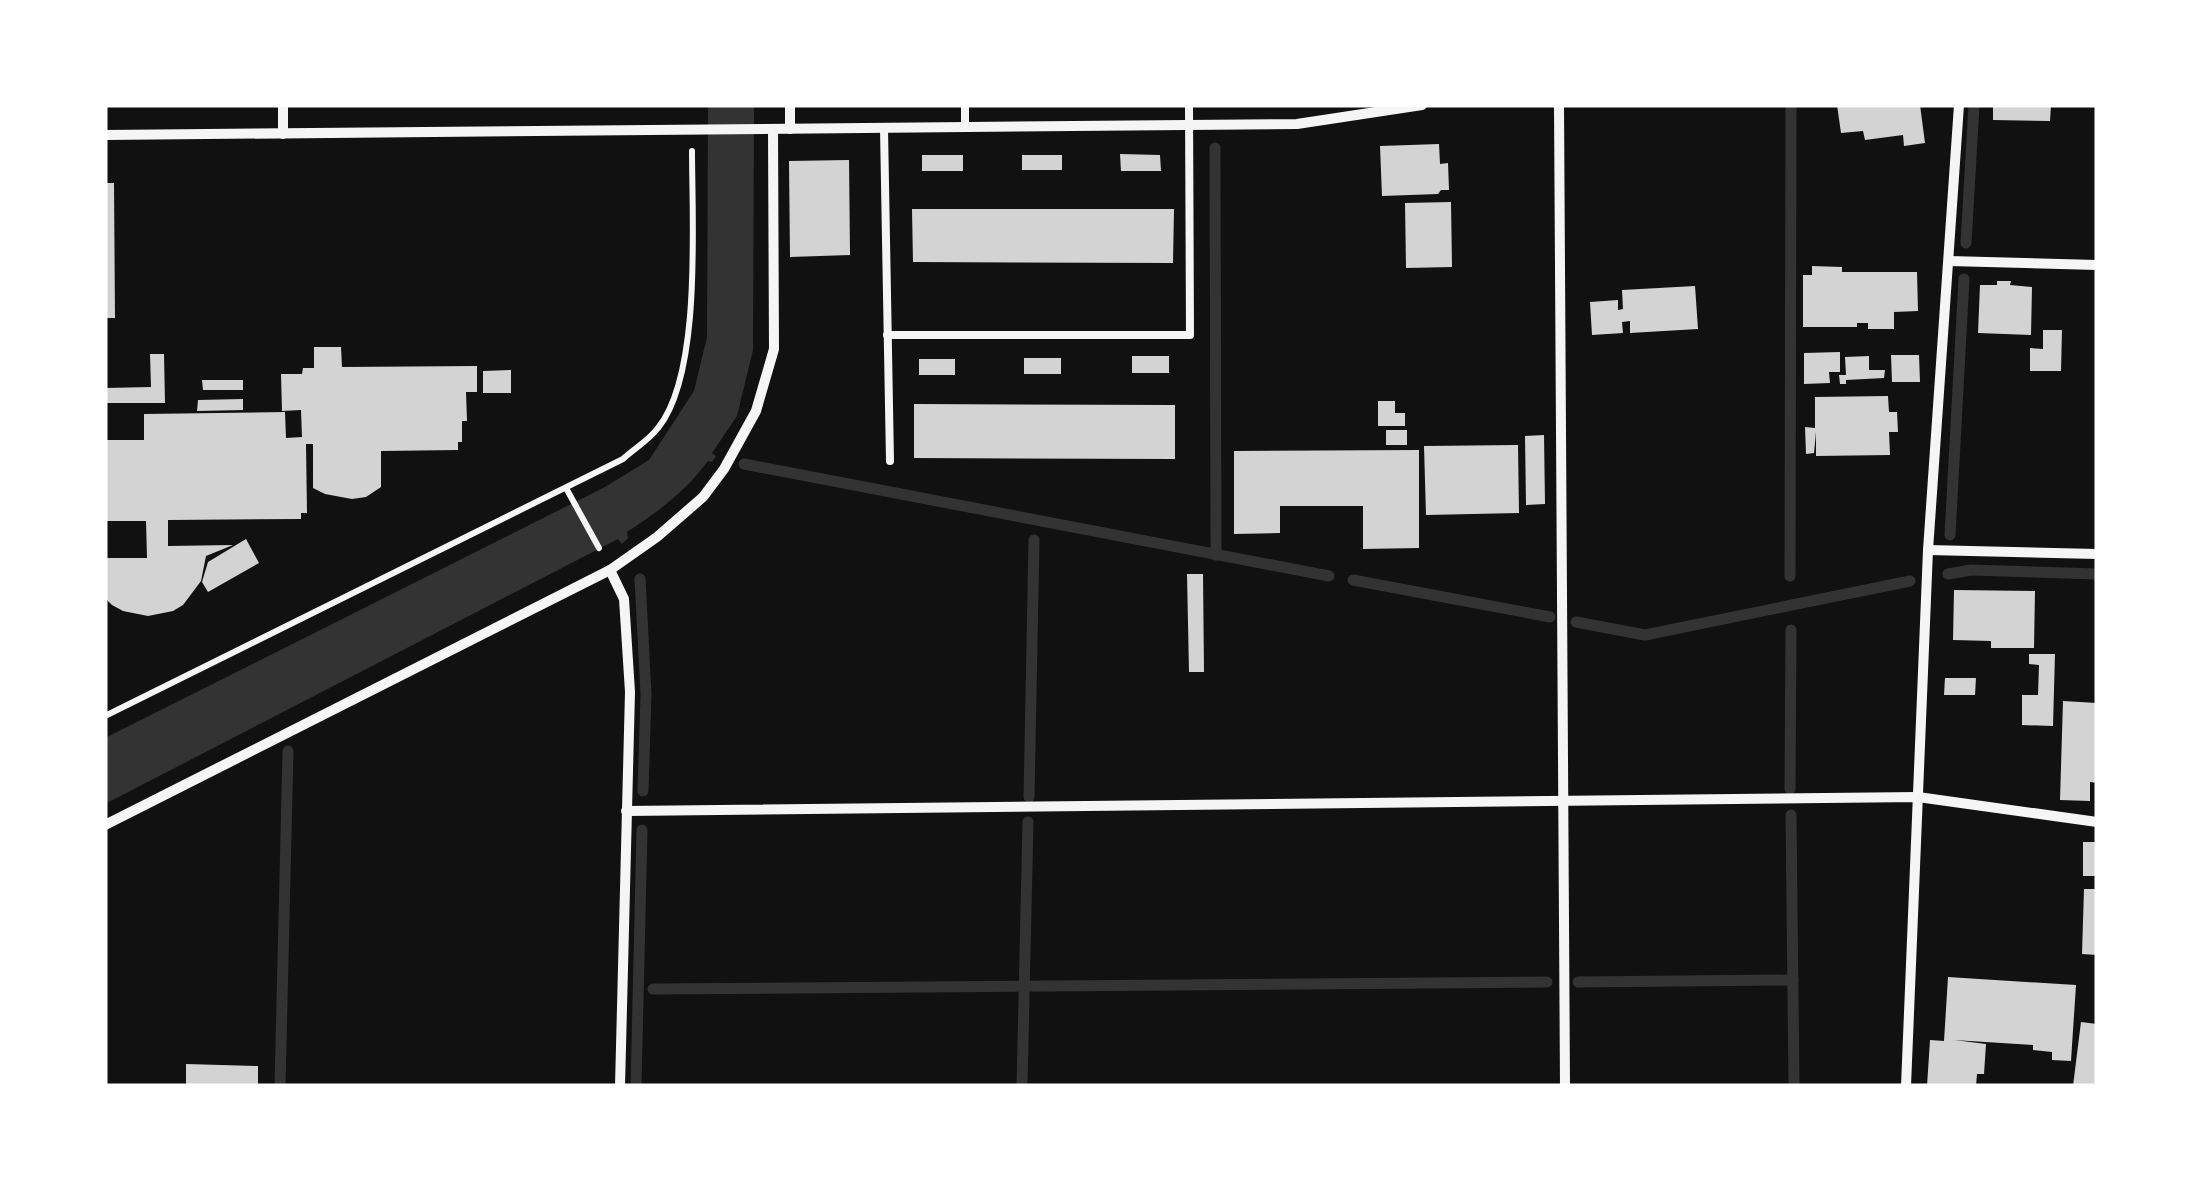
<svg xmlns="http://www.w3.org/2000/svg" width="2202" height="1191" viewBox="0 0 2202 1191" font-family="Poppins,sans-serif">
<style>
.water{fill:#333}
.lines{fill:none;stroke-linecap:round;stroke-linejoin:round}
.stream{stroke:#333;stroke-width:11}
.building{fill:#d3d3d3}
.path{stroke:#f5f5f5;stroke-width:6}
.service{stroke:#f5f5f5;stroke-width:8}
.minor{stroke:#f5f5f5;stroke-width:10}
</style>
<rect width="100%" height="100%" fill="#111"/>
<path class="water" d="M708,105h46l-1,245 -16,66 -25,37 4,3 -4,6 -4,-1c-23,31 -49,50 -81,71l1,6 -6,6 -4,-5 -513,265v-66l500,-251 44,-27 45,-69 13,-54z"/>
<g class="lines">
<g class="stream">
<polyline points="1215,148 1216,555"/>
<polyline points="1966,243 1974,105"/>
<polyline points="744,464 1329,576"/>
<polyline points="1950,535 1964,279"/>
<polyline points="1948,574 1971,570 2097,574"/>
<polyline points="1790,576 1791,105"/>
<polyline points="640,579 646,694 643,791"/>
<polyline points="1353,580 1550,617"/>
<polyline points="1576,622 1645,635 1910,581"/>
<polyline points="1790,789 1791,630"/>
<polyline points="1029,797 1034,540"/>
<polyline points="1791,815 1794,1086"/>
<polyline points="1578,982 1793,980"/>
<polyline points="653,989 1547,982"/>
<polyline points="280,1086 288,751"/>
<polyline points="636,1086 642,830"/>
<polyline points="1022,1086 1028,822"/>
</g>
</g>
<g class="building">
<polygon points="1837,105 1920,105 1925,143 1904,146 1903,135 1865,140 1863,131 1841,133"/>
<polygon points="1993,105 2051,105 2050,121 1993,120"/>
<polygon points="1439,144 1440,164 1448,163 1449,190 1441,190 1438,194 1382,196 1380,146"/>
<polygon points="1120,154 1160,155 1161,171 1121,171"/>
<rect x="922" y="155" width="41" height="16"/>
<rect x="1022" y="155" width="40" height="15"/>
<polygon points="849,160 850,255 790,257 789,161"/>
<polygon points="105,183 114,183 115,318 105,318"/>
<polygon points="1451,202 1452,267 1406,268 1405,203"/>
<polygon points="912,209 1174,209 1173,263 913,262"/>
<polygon points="1812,266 1842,267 1842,272 1917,272 1918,311 1894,312 1894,329 1868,329 1868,323 1857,323 1857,327 1803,327 1803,275 1812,275"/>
<polygon points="1997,281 2011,281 2010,285 2032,287 2031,335 1978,333 1980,285 1997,285"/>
<polygon points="1695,286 1698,329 1630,333 1630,321 1622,322 1623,333 1592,335 1590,302 1618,300 1618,310 1623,309 1622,290"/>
<polygon points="2043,330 2062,330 2061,371 2030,371 2030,348 2043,349"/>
<polygon points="314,347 341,347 342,367 477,366 477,392 466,392 467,421 462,421 462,442 458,442 458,450 381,451 381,487 366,497 352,499 325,494 313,488 313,444 306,444 307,513 301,513 301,519 168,520 168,546 233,545 206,556 201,581 183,605 173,611 148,616 123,611 112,605 105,598 105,558 147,558 146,521 105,521 105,440 144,440 144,414 285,412 286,438 302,437 301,410 282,411 281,374 302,374 303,368 314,368"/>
<polygon points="1840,352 1840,372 1829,372 1830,383 1804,384 1804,353"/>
<polygon points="150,354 164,354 165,403 105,403 105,388 151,387"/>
<polygon points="1891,355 1919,355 1920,382 1892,382"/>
<rect x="1132" y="356" width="37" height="17"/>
<polygon points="1869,356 1869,370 1885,370 1884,378 1846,380 1846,384 1840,384 1839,375 1846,375 1845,357"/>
<rect x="1024" y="358" width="37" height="16"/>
<rect x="919" y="359" width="36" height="16"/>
<polygon points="511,370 511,393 483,393 483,371"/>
<polygon points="202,380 243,380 243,390 203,390"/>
<polygon points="1888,396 1889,412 1897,412 1898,432 1889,432 1890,455 1816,456 1816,432 1814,453 1806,454 1805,427 1815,428 1815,397"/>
<polygon points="243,399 243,410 197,411 198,400"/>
<polygon points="1378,401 1395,401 1395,413 1405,413 1405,426 1378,426"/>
<polygon points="914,404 1175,405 1175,459 914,458"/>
<rect x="1386" y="430" width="21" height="15"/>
<polygon points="1544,435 1545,504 1526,505 1525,436"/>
<polygon points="1518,445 1519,513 1426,515 1424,446"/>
<polygon points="1419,450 1419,548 1363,549 1363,506 1280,506 1280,533 1234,534 1234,451"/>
<polygon points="246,539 259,563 208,592 202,582 208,562"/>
<polygon points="1187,574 1203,574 1204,672 1189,672"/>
<polygon points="1954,590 2035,591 2034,648 1991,648 1991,641 1953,640"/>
<polygon points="2029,654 2055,654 2053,726 2022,725 2022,695 2038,695 2039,665 2029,664"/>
<polygon points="1945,678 1976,678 1975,695 1944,695"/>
<polygon points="2063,701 2097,703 2097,783 2090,782 2090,801 2060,800"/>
<rect x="2083" y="842" width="14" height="34"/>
<polygon points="2084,889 2097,889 2097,955 2082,954"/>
<polygon points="1948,977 2076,985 2071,1061 2052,1060 2052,1052 2033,1050 2033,1045 1954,1040 1986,1044 1984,1074 1977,1074 1976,1086 1927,1086 1930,1040 1944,1041"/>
<polygon points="2081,1022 2097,1024 2097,1086 2073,1086"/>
<polygon points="186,1064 258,1066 258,1086 186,1086"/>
</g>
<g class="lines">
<g class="path">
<polyline points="566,488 599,548"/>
<path d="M105,716l518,-257c11,-10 26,-19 35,-31 44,-54 34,-208 34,-277"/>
</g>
<g class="service">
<polyline points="965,105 965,128"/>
<polyline points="884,128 890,461"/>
<polyline points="887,335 1190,335 1189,105"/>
</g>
<g class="minor">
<polyline points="283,105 283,134"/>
<polyline points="790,105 790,129"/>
<polyline points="1559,105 1565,1086"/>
<polyline points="105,135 1297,124 1422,105"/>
<polyline points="1949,261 2097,265"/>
<polyline points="1928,550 2097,554"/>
<polyline points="610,570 624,599 630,692 620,1086"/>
<polyline points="626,811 1918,797 2097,822"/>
<polyline points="105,825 610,570 657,537 703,497 724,469 756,411 774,349 773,129"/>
<polyline points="1906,1086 1928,550 1959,105"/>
</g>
</g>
<rect width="2202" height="1191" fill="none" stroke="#ffffff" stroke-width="215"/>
</svg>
